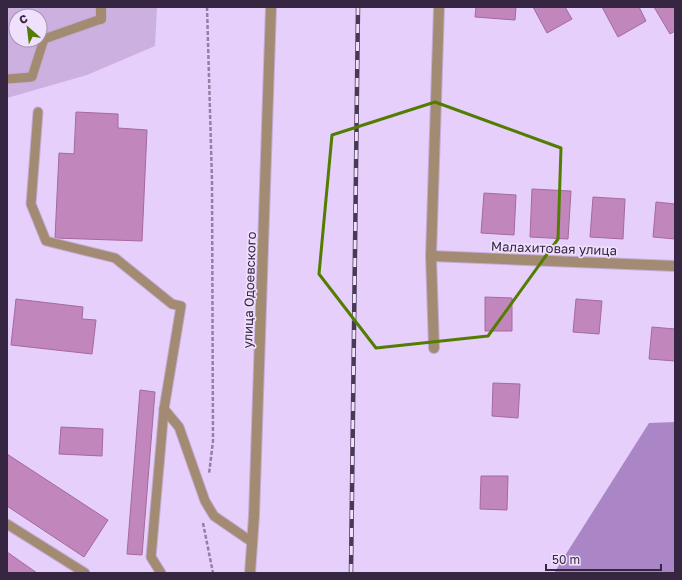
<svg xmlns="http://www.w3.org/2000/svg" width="682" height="580" viewBox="0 0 682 580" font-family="'Golos Text',sans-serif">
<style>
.green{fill:#cbb0e0;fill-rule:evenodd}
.forest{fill:#ab86c7}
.building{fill:#c186bb;stroke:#a569a0}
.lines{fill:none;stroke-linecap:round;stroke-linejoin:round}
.service-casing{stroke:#c3add5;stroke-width:11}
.minor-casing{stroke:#c3add5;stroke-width:12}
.tertiary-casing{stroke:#c3add5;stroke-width:12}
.path{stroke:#9480a4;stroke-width:2.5;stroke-dasharray:4 2;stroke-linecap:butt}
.service{stroke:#a28b72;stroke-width:9}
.minor{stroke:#a28b72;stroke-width:10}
.tertiary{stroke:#a28b72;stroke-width:10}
.rail-casing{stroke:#493856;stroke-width:4.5}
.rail{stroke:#efe0fd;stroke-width:3;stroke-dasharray:9;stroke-linecap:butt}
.marked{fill:none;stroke:#527d01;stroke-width:3;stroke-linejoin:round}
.labels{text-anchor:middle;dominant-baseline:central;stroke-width:3.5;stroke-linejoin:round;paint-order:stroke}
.street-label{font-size:13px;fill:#362642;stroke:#efe0fd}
</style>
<rect width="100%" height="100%" fill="#e6cffa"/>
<path class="green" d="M7,7h150l-2,39 -68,29 -80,23zM16,16h24v24h-24z"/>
<polygon class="forest" points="675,422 675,573 554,573 649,423"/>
<g class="building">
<polygon points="476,7 516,7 515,20 475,17"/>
<polygon points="533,7 565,7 572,19 547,33"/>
<polygon points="602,7 639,7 646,21 618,37"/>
<polygon points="654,7 675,7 675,31 670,34"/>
<polygon points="76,112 118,114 118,128 147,130 142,241 55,238 59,153 74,154"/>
<polygon points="532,189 571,191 568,239 530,237"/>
<polygon points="484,193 516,195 514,235 481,233"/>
<polygon points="593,197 625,199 623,239 590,237"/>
<polygon points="656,202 675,204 675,239 653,237"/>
<polygon points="485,297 512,298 512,331 485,331"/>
<polygon points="16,299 83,307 82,319 96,320 92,354 11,345"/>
<polygon points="576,299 602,301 599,334 573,332"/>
<polygon points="652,327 675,329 675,361 649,359"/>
<polygon points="493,383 520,384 518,418 492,416"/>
<polygon points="140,390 155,392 142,555 127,554"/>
<polygon points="61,427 103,429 102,456 59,454"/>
<polygon points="7,454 108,520 84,557 7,506"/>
<polygon points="481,476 508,476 507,510 480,509"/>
<polygon points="7,552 37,573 7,573"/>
</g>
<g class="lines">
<g class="service-casing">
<g id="service">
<polyline points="7,79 32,77 44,39 101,19"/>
<polyline points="38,112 31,204 46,241 115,258 172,304 181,306 164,409 179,427 205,501 214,516 252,542"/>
<polyline points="7,524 85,573"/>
<polyline points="161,573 151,557 164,409"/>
</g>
</g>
<g class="minor-casing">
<g id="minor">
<polyline points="101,19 101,7"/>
<polyline points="431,256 675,266"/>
<polyline points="434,348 431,256 439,7"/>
</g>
</g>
<g class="tertiary-casing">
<polyline id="tertiary" points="250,573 254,516 271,7"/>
</g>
<g class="path">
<polyline points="207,7 212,181 213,441 209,474"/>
<polyline points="203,523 213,573"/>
</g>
<use href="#service" class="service"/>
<use href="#minor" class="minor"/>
<use href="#tertiary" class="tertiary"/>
<g class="rail-casing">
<polyline id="rail" points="351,573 358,7"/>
</g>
<use href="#rail" class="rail"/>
</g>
<path class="marked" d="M435,102l126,46 -3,91 -70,97 -112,12 -57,-74 13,-139z"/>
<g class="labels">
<g class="street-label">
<text transform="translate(554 248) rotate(2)">Малахитовая улица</text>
<text transform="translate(249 290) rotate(-88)">улица Одоевского</text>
</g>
</g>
<rect width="682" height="580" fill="none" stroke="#362642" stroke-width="16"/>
<g transform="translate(28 28) rotate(332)"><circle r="19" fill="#efe0fd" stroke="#a596b2"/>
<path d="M0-3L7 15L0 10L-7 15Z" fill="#527d01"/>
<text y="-6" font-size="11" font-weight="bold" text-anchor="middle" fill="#362642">С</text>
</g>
<path d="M546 564v6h115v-6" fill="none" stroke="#362642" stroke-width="2"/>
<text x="552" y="564" font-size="12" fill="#362642" stroke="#efe0fd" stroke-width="3" paint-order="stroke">50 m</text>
</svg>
